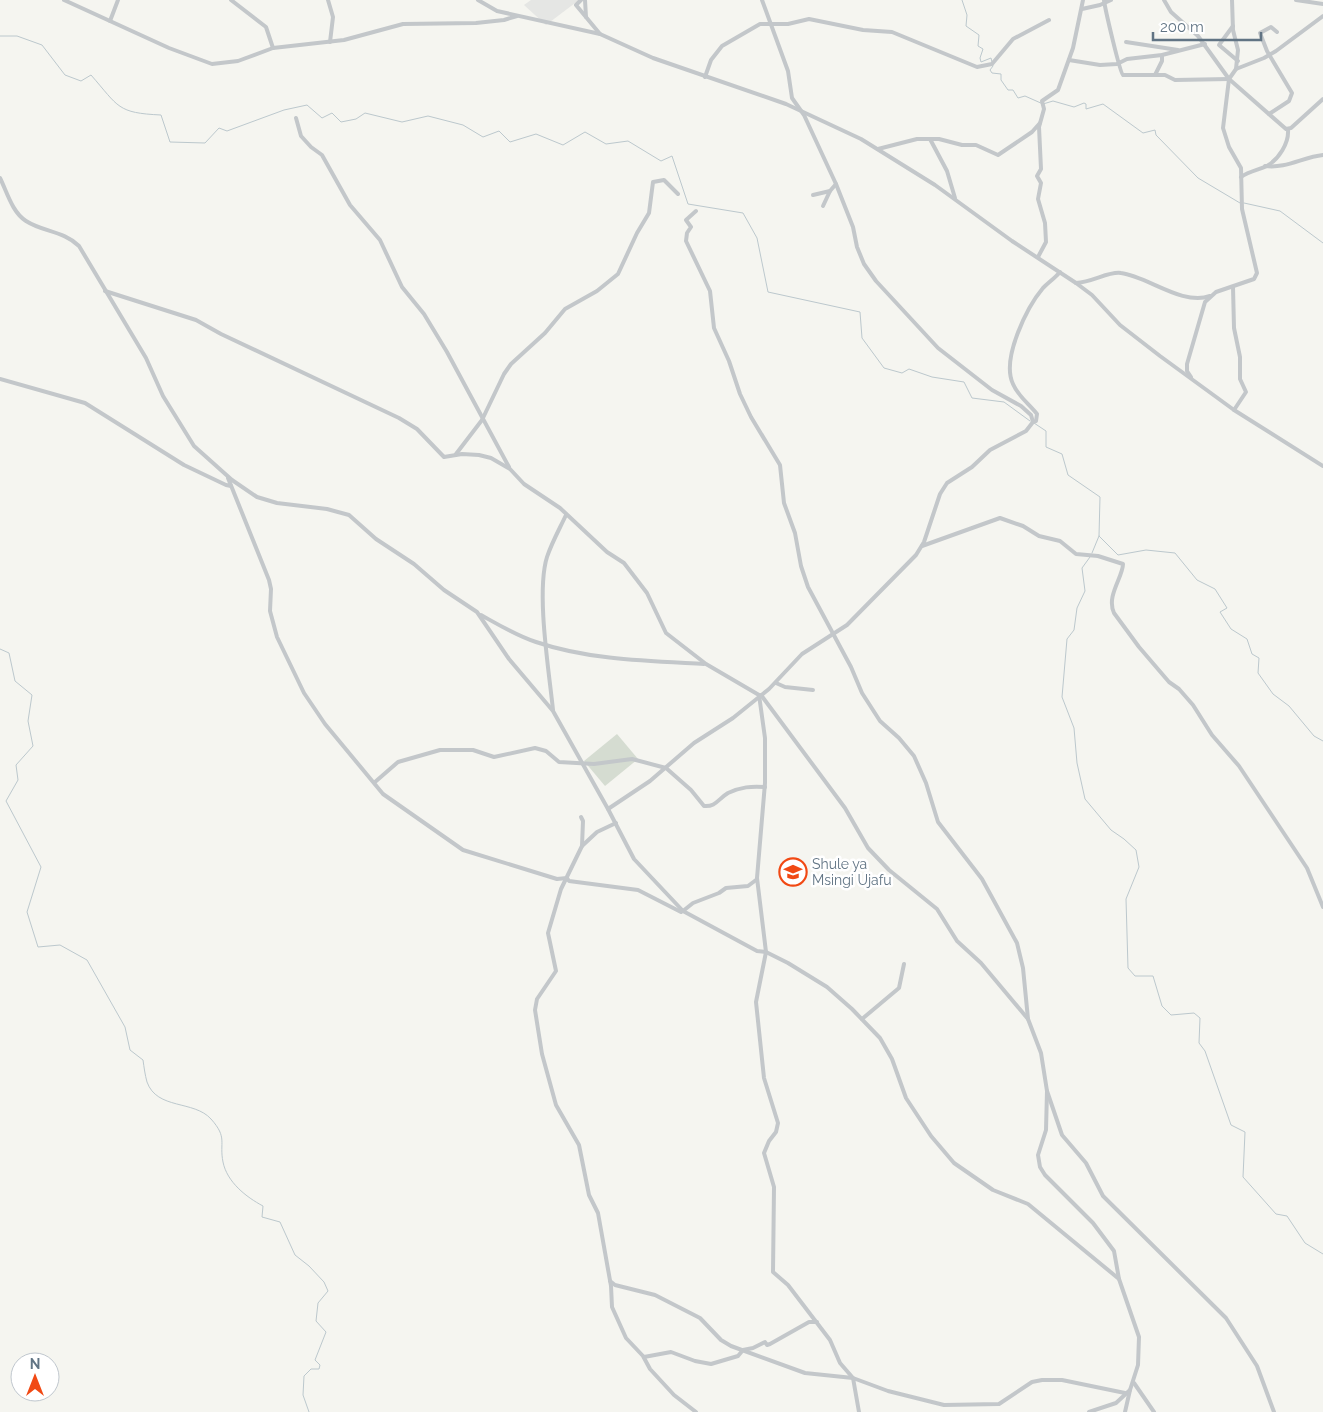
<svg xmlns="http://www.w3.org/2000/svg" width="1323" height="1412" viewBox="0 0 1323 1412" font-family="Raleway,sans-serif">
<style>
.built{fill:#e5e6e4}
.green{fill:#d5dcd1}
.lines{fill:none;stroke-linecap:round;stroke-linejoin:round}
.stream{stroke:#bcc8cd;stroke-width:1}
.minor{stroke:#c3c7ca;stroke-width:4}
.labels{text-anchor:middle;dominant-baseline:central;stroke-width:5;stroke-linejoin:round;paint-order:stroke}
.poi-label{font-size:14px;fill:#617484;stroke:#fff;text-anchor:start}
</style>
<rect width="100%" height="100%" fill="#f5f5f0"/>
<polygon class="built" points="531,0 579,0 546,25 524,5"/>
<polygon class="green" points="617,734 638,759 605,786 584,761"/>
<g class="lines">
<g class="stream">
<polyline points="962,0 967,15 966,26 979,35 978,46 983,49 980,58 981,62 991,58 992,62"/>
<path d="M0,36h17l25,9 23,30 16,6 10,-6c28,32 26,38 70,40l9,27 35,1 14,-15 8,3 57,-21 23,-5 15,13 10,-5 9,9 15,-3 9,-6 37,9 26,-6 35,9 20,12 16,-6 11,11 26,-8 27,11 22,-13 21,12 22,-3 33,20 11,-5 16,48 55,9 14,25 11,54 92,20 2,26 22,30 18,5 7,-4 23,8 32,5 8,16 32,4 26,19"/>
<polyline points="993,66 990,70 992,73 1001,74 1001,80 1008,90 1013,90 1018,98 1025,96 1043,104 1053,101 1074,107 1084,103 1086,104 1086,109 1103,104 1143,133 1155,130 1156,135 1198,178 1240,203"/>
<polyline points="1244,203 1280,211 1323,243"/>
<polyline points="1034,423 1046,431 1046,447 1062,454 1068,475 1100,497 1099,536 1118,555 1146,550 1175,553 1197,580 1215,589 1227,608 1220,612 1231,629 1247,639 1252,654 1259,658 1258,673 1273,694 1289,706 1314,736 1323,741"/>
<polyline points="1092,553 1099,536"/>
<polyline points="1090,557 1082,568 1085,591 1077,608 1074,630 1067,639 1062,697 1074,728 1077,763 1085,799 1111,830 1124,839 1136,850 1139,867 1126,899 1128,968 1135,976 1153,976 1162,1006 1171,1015 1194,1013 1200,1018 1199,1043 1205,1051 1231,1125 1245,1132 1243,1177 1276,1214 1287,1216 1305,1243 1323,1254"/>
<path d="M0,649l9,4 6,28 17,14 -4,26 5,25 -17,19 2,15 -12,21 35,66 -14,45 11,35 22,-2 27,15 38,67 5,23 13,10c1,7 2,15 4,22 10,28 47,18 64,37 17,19 8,23 12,43 4,20 23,35 40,44l-1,11 18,5 15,33 14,11 15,16 4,9 -10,12 -2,18 10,11 -11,28 5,5 -1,4h-8l-7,7 -1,19 6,17"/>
</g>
<g class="minor">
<polyline points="64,0 169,48 212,64 238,61 273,48 344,40 403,24 476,23 504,20 517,16"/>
<polyline points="231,0 266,27 273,48"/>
<polyline points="328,0 333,17 330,42"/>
<polyline points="478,0 497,11 600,34 653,58 786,104 861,139 935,185 1012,241 1076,283 1092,295 1120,325 1160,356 1234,410 1323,466"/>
<polyline points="581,0 576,5 600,34"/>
<polyline points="585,0 586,17"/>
<path d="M1104,0c1,9 16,73 19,75h42l10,5 54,-1"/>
<polyline points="1164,0 1171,12 1198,36 1229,79 1286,129 1291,128 1323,99"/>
<polyline points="1232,0 1233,30 1238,50 1236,69"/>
<polyline points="1296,0 1323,4"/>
<polyline points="1082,9 1100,5 1111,0"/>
<polyline points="110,21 118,0"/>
<polyline points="1233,26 1219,45 1238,61"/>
<polyline points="1126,42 1178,50"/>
<polyline points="1069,60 1100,65 1117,64 1127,59 1162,55 1205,44"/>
<polyline points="1155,75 1162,61 1162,55"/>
<polyline points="705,77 711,60 722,46 760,24 788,24 809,19 863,30 892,32 977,67 992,64 1013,39 1049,20"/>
<polyline points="1269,114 1289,101 1292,93 1267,51 1260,33 1271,27 1277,32"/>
<polyline points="296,118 301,136 311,147 322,155 350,205 380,240 402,287 424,314 447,352 509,467"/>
<polyline points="930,139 947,171 955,198"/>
<polyline points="878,149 917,139 939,139 962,145 976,145 998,155 1032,132 1040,123"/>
<path d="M1265,166c21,3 38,-9 58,-11"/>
<path d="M1241,177c8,-6 17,-7 26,-11 12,-7 22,-23 21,-36"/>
<path d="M0,178c7,14 12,34 26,43 17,11 38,10 53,25l67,112 17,38 31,50 38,34 25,17 20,6 50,6 22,6 27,24 38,25 30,26 33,22 32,47 44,52 55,98 26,50 49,52 74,40 9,1 22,11 39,24 25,22 28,29 12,21 14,39 25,38 23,27 39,27 35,14 91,75"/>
<polyline points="813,195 830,191 836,184"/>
<polyline points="823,206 830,191"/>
<polyline points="696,211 686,220 691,227 687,233 686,241 710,291 714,328 729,361 740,394 751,417 780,465 784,503 795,533 801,566 808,587 851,667 862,693 880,721 899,738 914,756 926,783 938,822 982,879 1017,943 1023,968 1028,1019"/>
<polyline points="1038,257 1046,242 1045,223 1038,199 1041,183 1037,176 1041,169 1039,127 1044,109 1042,101 1058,90 1073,48 1083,0"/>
<path d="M1076,283c17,-1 33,-12 45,-10 26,3 61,33 89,23"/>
<polyline points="1233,287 1234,328 1240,357 1240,379 1246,392 1234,410"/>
<polyline points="105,291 196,320 221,334 399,418 417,429 444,457 462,454 479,455 491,458 510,469 524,484 560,508 607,552 624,563 647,593 666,633 706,664 759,695 765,738 765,783 757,878 766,952 756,1002 764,1078 778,1123 776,1132 769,1141 764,1153 774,1187 773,1272 788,1285 830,1340 840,1363 853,1378 859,1412"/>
<polyline points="1191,377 1187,371 1187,364 1205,302 1216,292 1254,279 1257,273 1242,209 1241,168 1229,147 1223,128 1229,79 1236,69 1264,58 1276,51 1323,16"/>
<polyline points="0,379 85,403 184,465 226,485 231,486"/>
<path d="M1033,422l3,-1 1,-7c-8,-10 -19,-18 -24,-30 -12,-25 14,-77 30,-96 6,-6 12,-10 17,-16"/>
<polyline points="456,454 482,420 504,374 511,364 545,333 565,309 597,291 618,274 637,233 649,213 653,182 664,180 678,194"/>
<polyline points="228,478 269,580 271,589 270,611 277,637 304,693 325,724 383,794 463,850 557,879 567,878 569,881 638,890 681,912"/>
<path d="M922,546l78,-28 23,8 16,10 21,5 16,13 22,2 25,8c0,13 -17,32 -9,49l25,34 30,35 10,7 14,16 19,30 27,31 68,102 16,39"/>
<path d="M481,615c18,10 36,21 55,27 53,18 112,19 168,22"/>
<polyline points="776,683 785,687 813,690"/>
<polyline points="761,695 845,808 868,848 889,870 937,909 957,941 981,963 1028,1019 1041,1053 1047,1091 1046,1130 1038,1155 1040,1167 1045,1175 1093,1223 1114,1251 1119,1279 1139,1337 1138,1365 1130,1390 1116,1403 1089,1412"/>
<path d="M553,710c-4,-39 -17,-118 -6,-153 5,-15 13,-29 19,-42"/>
<path d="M375,782l23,-20 42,-12h33l21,7 41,-9 11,3 13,11 35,2 38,-5 34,9 25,22 13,16c12,1 14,-7 24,-13 13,-6 23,-7 37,-6"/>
<polyline points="608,809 650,781 694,743 733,718 769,689 802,654 847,625 916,555 924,542 940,494 947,483 972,467 990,450 1026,431 1033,422 1031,415 1021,406 992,390 938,348 876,281 864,264 857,247 853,227 836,184 804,115 792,98 788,71 762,0"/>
<polyline points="581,817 583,821 582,846"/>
<polyline points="616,823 597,832 582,846 561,889 548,933 556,971 537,999 535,1010 542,1054 556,1105 579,1145 589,1195 598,1213 611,1286 612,1307 626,1338 643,1356 650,1369 674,1395 696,1412"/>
<polyline points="683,911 693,903 719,893 726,888 748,886 756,880"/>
<polyline points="862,1019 899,988 904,964"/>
<polyline points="1047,1091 1062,1135 1086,1163 1103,1196 1226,1318 1257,1366 1274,1412"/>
<polyline points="610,1281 615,1285 655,1295 700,1318 721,1340 731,1346 805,1373 853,1378 888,1391 944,1405 999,1404 1032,1382 1042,1380 1062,1380 1125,1393"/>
<polyline points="644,1357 671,1352 695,1361 711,1364 738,1356 743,1350 753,1348 765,1342 767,1345 770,1344 809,1322 817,1322"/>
<polyline points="1134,1383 1154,1412"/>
<polyline points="1125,1412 1130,1390"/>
</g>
</g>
<defs>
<g id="school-ring" transform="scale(1.4375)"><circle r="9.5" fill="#fff" stroke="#f14914" stroke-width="1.5"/><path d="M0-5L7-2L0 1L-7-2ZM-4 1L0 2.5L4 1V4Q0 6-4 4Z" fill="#f14914"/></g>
</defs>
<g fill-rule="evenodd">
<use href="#school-ring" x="793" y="872"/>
</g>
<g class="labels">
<g class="poi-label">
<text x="812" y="864">Shule ya<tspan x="812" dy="16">Msingi Ujafu</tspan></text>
</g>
</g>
<g transform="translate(35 1377)"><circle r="24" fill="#ffffff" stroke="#c0c7ce"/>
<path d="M0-4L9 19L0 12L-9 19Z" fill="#f14914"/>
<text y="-8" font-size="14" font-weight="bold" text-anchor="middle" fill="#617484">N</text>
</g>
<path d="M1153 32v8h108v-8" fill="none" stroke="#617484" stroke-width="2.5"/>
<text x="1160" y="32" font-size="15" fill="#617484" stroke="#ffffff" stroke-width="4" paint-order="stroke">200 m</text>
</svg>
